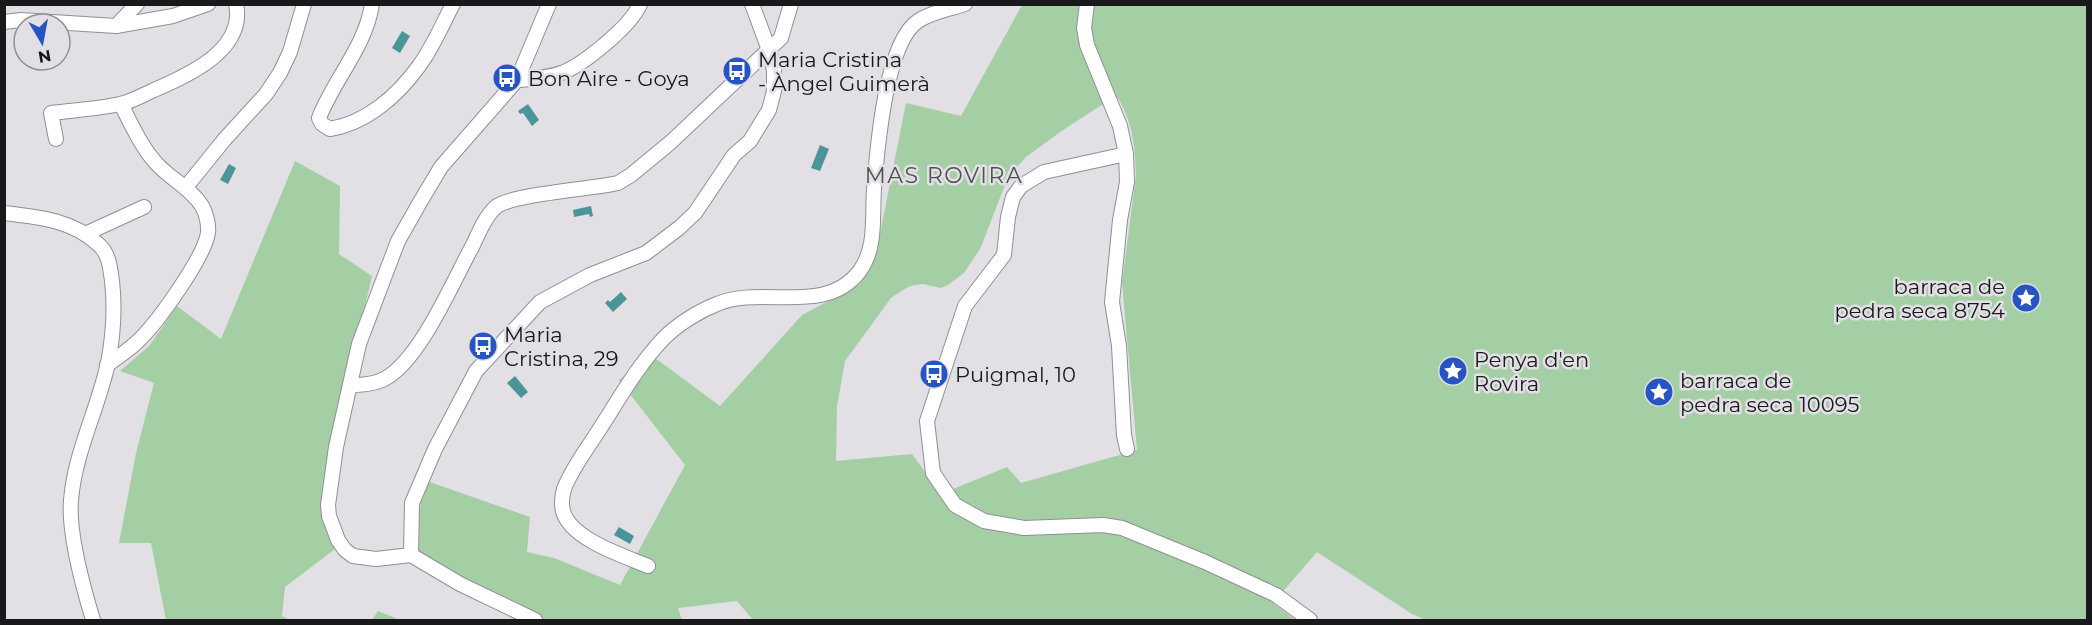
<svg xmlns="http://www.w3.org/2000/svg" width="2092" height="625" viewBox="0 0 2092 625" font-family="Montserrat,sans-serif">
<style>
.green{fill:#a4cfa5;fill-rule:evenodd}
.water{fill:#4b9599}
.lines{fill:none;stroke-linecap:round;stroke-linejoin:round}
.street-casing{stroke:#918e95;stroke-width:16}
.street{stroke:#fff;stroke-width:14}
.labels{text-anchor:middle;dominant-baseline:central;stroke-width:5;stroke-linejoin:round;paint-order:stroke}
.poi-label{font-size:21px;fill:#19181a;stroke:#e2dfe5;text-anchor:start}
.neighbourhood-label{font-size:22px;letter-spacing:1.5px;fill:#524f55;stroke:#e2dfe5}
</style>
<rect width="100%" height="100%" fill="#e2dfe5"/>
<g class="green">
<path d="M1022,5h1065v615h-661l-14,-6 -95,-62 -44,51 22,17h-542l-16,-19 -59,7 4,12h-146l-83,-38 -38,-35 9,-67 106,37 -3,35 27,6 66,27 65,-120 -66,-85 32,-25 69,51 82,-91 58,-31 16,-30 30,-151 55,13zM1118,98c15,26 17,48 18,77l-14,108 15,167 -116,33 -14,-16 -66,27 -29,-40 -76,7 1,-55 8,-45 46,-63 15,-10 8,-3 9,-1 18,4 7,-3 16,-12 17,-26 27,-70 18,-20 37,-27 37,-24z"/>
<polygon points="295,161 340,186 339,254 372,276 347,382 325,509 339,546 285,587 282,616 290,620 166,620 151,543 119,543 136,453 154,383 120,371 149,346 177,306 221,339"/>
<polygon points="378,611 400,620 372,620"/>
</g>
<g class="water">
<polygon points="402,31 410,36 400,53 392,48"/>
<polygon points="528,104 539,120 532,126 523,113 520,114 518,111"/>
<polygon points="820,145 829,149 820,171 811,168"/>
<polygon points="229,164 236,168 228,184 220,180"/>
<polygon points="591,206 593,216 590,217 589,214 574,217 573,210"/>
<polygon points="621,292 627,299 613,312 605,303 608,300 610,302"/>
<polygon points="515,376 528,392 521,398 507,383"/>
<polygon points="619,527 634,536 630,544 614,535"/>
</g>
<g class="lines">
<g class="street-casing">
<g id="street">
<path d="M372,4c-6,42 -38,75 -53,114l3,6 8,5c37,-6 68,-34 89,-63 14,-19 23,-41 34,-62"/>
<polyline points="1087,4 1084,28 1087,45 1120,126 1126,154 1127,182 1120,220 1112,302 1119,346 1124,435 1127,449"/>
<polyline points="4,22 21,20 116,26 173,16 208,4"/>
<polyline points="116,26 137,4"/>
<path d="M517,80c15,-1 32,-2 47,-8 21,-9 68,-47 76,-68"/>
<path d="M56,139l-5,-26c23,-3 47,-4 69,-9 11,-2 23,-9 34,-14 33,-14 92,-40 82,-86"/>
<polyline points="1126,154 1044,172 1021,186 1013,197 1008,217 1004,255 965,306 927,421 933,473 955,505 984,521 1024,528 1103,525 1122,528 1205,562 1276,595 1310,620"/>
<polyline points="186,187 224,140 266,94 280,73 290,52 304,4"/>
<path d="M4,213c34,4 68,7 94,31 11,9 12,23 14,37 3,26 1,56 -4,82 -10,46 -33,89 -37,137 -3,34 12,87 22,120"/>
<polyline points="85,234 144,207"/>
<path d="M107,365c10,-7 20,-14 29,-22 20,-18 68,-85 72,-110 1,-8 -2,-20 -6,-27 -11,-18 -32,-27 -46,-43 -15,-17 -25,-39 -35,-59"/>
<path d="M351,385c11,0 25,-1 35,-7 35,-20 67,-97 87,-133 6,-13 13,-30 24,-39 18,-12 95,-17 121,-23l13,-8 40,-33 110,-104 10,-34"/>
<polyline points="411,555 376,559 353,556 345,550 338,540 329,516 328,505 336,447 359,344 398,241 419,204 441,167 517,80 549,4"/>
<path d="M648,566c-24,-10 -78,-27 -85,-55 -2,-8 -1,-15 1,-22 8,-21 23,-40 35,-59 20,-31 39,-65 65,-92 14,-14 35,-27 53,-34 44,-19 108,12 142,-32 18,-24 13,-55 15,-83 3,-38 11,-146 44,-168 13,-9 32,-12 47,-17"/>
<polyline points="535,620 460,584 411,555 412,503 435,449 476,371 540,302 590,275 646,253 679,228 695,213 734,155 750,141 769,110 774,91 774,70 769,50 752,4"/>
</g>
</g>
<use href="#street" class="street"/>
</g>
<defs>
<g id="bus-disc" transform="scale(1.5)"><circle r="9.5" fill="#2654c2" stroke="#e2dfe5"/><path d="M-5-6H5V4H4V6H2V4H-2V6H-4V4H-5ZM-3.5-4V0h7V-4ZM-3.5 1.2v1.5H-2V1.2ZM2 1.2v1.5H3.5V1.2Z" fill="#fff"/></g>
<g id="sight-disc" transform="scale(1.5)"><circle r="9.5" fill="#2654c2" stroke="#e2dfe5"/><path d="M0-6L1.8-2.2L6-1.7L2.9 1.2L3.7 5.4L0 3.3L-3.7 5.4L-2.9 1.2L-6-1.7L-1.8-2.2Z" fill="#fff"/></g>
</defs>
<g fill-rule="evenodd">
<use href="#bus-disc" x="737" y="71"/>
<use href="#bus-disc" x="507" y="78"/>
<use href="#sight-disc" x="2026" y="298"/>
<use href="#bus-disc" x="483" y="346"/>
<use href="#sight-disc" x="1453" y="371"/>
<use href="#bus-disc" x="934" y="374"/>
<use href="#sight-disc" x="1659" y="392"/>
</g>
<g class="labels">
<g class="poi-label">
<text x="758" y="59">Maria Cristina<tspan x="758" dy="24">- Àngel Guimerà</tspan></text>
<text x="528" y="78">Bon Aire - Goya</text>
<text x="2005" y="286" text-anchor="end">barraca de<tspan x="2005" dy="24">pedra seca 8754</tspan></text>
<text x="504" y="334">Maria<tspan x="504" dy="24">Cristina, 29</tspan></text>
<text x="1474" y="359">Penya d'en<tspan x="1474" dy="24">Rovira</tspan></text>
<text x="955" y="374">Puigmal, 10</text>
<text x="1680" y="380">barraca de<tspan x="1680" dy="24">pedra seca 10095</tspan></text>
</g>
<g class="neighbourhood-label">
<text x="944" y="175">MAS ROVIRA</text>
</g>
</g>
<rect width="2092" height="625" fill="none" stroke="#19181a" stroke-width="12"/>
<g transform="translate(42 42) rotate(170)"><circle r="28" fill="#e2dfe5" stroke="#928f94" stroke-width="1.5"/>
<path d="M0-4.5L10 22L0 15L-10 22Z" fill="#2654c2"/>
<text y="-9" font-size="16" font-weight="bold" text-anchor="middle" fill="#19181a">N</text>
</g>
</svg>
